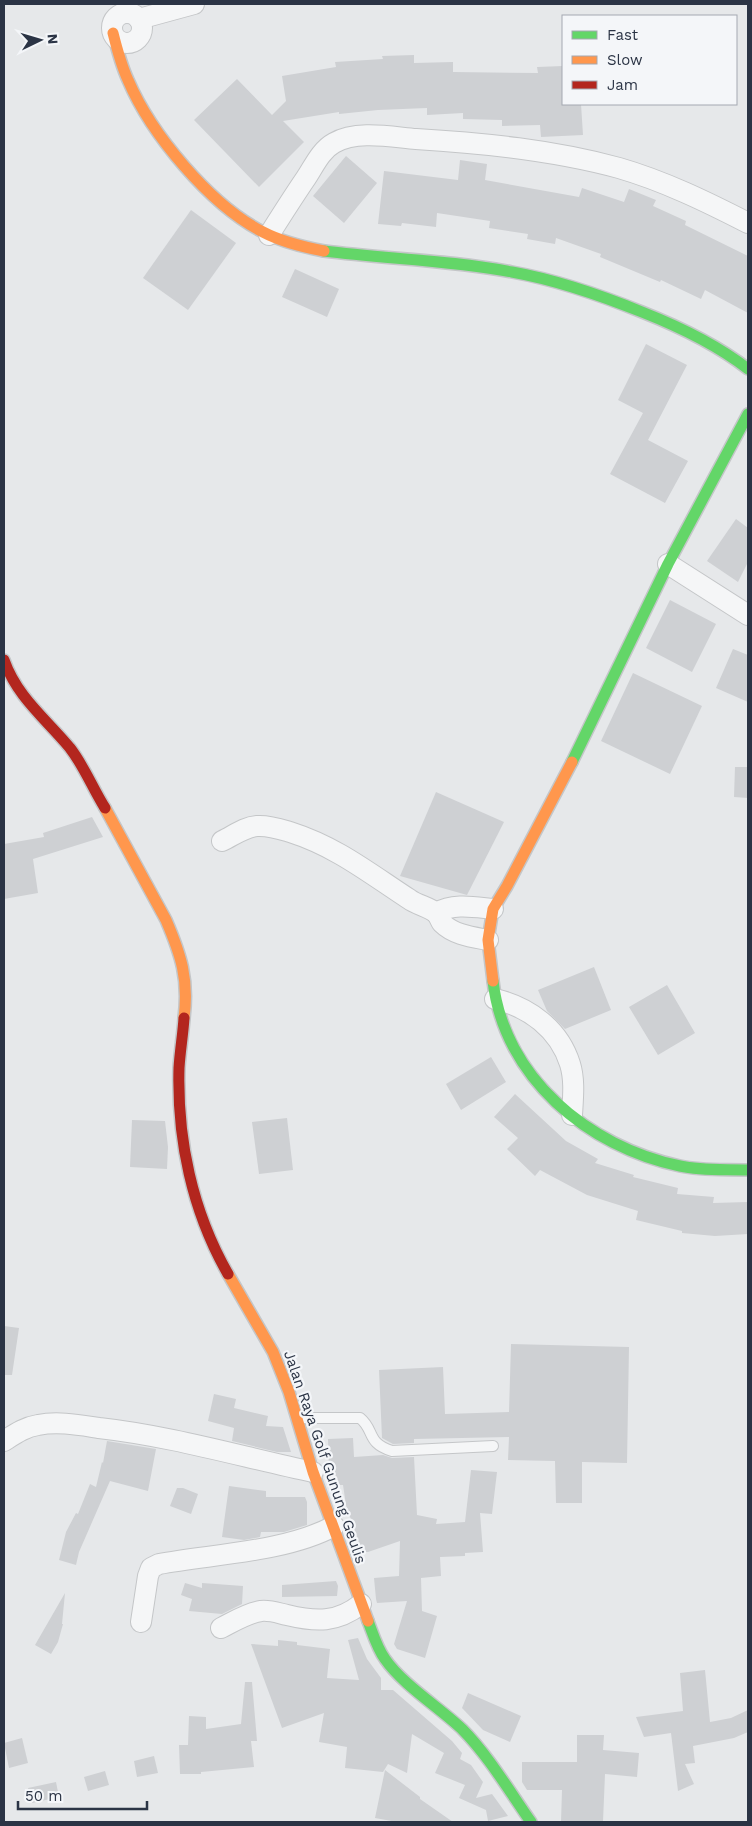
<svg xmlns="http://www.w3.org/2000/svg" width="752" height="1826" viewBox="0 0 752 1826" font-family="'Work Sans',sans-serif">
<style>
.building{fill:#ced0d3}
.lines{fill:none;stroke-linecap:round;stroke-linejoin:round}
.lane-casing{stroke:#c4c6c8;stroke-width:12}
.street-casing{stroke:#c4c6c8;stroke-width:22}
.fast-casing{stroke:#c4c6c8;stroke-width:14}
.slow-casing{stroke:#c4c6c8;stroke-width:14}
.jam-casing{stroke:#c4c6c8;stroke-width:14}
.lane{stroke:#f5f6f7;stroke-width:10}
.street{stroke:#f5f6f7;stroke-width:20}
.fast{stroke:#63d668;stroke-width:11}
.slow{stroke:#ff974d;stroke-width:11}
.jam{stroke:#b3261e;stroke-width:11}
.labels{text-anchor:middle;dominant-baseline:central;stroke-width:4.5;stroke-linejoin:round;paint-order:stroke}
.street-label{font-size:15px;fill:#2b3445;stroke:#f4f6f9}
</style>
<rect width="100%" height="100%" fill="#e6e8ea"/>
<g class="building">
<polygon points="414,55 414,63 453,62 453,72 538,73 537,67 563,66 563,104 581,104 583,135 541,137 540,125 502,126 502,120 463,119 463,113 427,115 427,108 378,110 339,114 339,112 283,121 304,142 259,187 194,120 237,79 272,115 286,101 282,76 336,67 335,62 383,59 382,56"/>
<polygon points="346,156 377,183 344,223 313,196"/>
<polygon points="460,160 487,164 485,180 579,197 582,188 624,202 629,189 656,200 653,206 686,221 685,225 748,256 748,313 705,290 701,299 661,280 660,282 600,257 601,254 556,238 555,244 527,239 528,234 489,228 490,221 437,213 436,227 402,223 401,226 378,224 384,171 458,180"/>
<polygon points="191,210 236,243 188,310 143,278"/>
<polygon points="295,269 339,289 327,317 282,297"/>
<polygon points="646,344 687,365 648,440 688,461 665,503 610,474 643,413 618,400"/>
<polygon points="736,519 748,528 748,562 738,582 707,561"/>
<polygon points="670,600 716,624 692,672 646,648"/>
<polygon points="733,649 748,655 748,702 716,688"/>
<polygon points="633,673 702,706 670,774 601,741"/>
<polygon points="735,767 748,767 748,798 734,797"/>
<polygon points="436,792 504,822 467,895 400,876"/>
<polygon points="92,817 103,837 33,859 38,893 4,899 4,844 44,837 43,833"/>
<polygon points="594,967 611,1010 565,1029 547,1011 538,990"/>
<polygon points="667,985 695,1033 658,1055 629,1007"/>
<polygon points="491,1057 506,1082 461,1110 446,1084"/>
<polygon points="515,1094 566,1141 598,1159 595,1163 634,1175 633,1177 678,1188 677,1194 714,1197 713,1203 748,1202 748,1234 715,1236 682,1233 682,1231 636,1220 638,1211 587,1195 540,1170 535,1176 507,1149 518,1138 494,1117"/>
<polygon points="287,1118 293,1170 259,1174 252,1122"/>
<polygon points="132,1120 165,1121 168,1147 167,1169 130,1167"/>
<polygon points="4,1326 19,1328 12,1375 4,1375"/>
<polygon points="511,1344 629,1347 627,1463 582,1462 582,1503 556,1503 555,1461 508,1460 509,1437 414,1439 414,1443 393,1444 382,1438 379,1370 443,1367 445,1414 509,1412"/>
<polygon points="214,1394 236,1399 234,1408 268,1416 266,1426 283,1427 291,1452 277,1452 232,1441 234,1428 208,1421"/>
<polygon points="353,1438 354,1457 383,1455 392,1458 414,1457 417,1515 437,1519 436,1524 465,1522 471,1470 497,1472 492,1514 480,1513 483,1552 465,1553 465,1556 440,1557 441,1576 421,1578 422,1611 437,1616 425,1658 397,1649 394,1644 407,1601 377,1603 376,1599 374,1578 399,1576 400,1541 368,1552 362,1552 346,1505 343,1485 339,1485 337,1480 333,1481 329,1472 328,1439"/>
<polygon points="107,1441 156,1449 148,1491 110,1481 79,1552 76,1565 59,1560 66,1532 76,1513 78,1514 90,1484 96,1487 102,1462 103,1463"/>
<polygon points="229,1486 266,1491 266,1497 305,1497 307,1502 307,1525 284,1532 261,1532 260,1537 244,1540 222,1537"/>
<polygon points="177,1488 183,1488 198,1494 191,1514 170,1506"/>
<polygon points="336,1581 338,1586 337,1596 282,1597 282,1585"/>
<polygon points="185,1583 202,1588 202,1583 243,1586 242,1604 222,1614 189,1611 192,1599 181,1595"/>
<polygon points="65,1593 62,1624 63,1624 58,1642 51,1654 35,1645"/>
<polygon points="358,1638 367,1659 381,1678 381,1690 393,1690 452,1741 462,1753 460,1759 471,1765 483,1782 476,1798 492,1794 508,1816 488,1821 486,1810 459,1798 465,1785 435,1773 444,1753 412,1734 407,1773 388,1764 383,1772 345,1768 347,1747 319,1742 324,1713 282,1728 251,1644 278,1646 278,1640 297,1642 297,1645 330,1649 327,1678 359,1680 348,1640"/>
<polygon points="705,1670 710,1722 731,1718 748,1710 748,1732 734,1738 693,1746 695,1763 685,1764 694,1784 678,1791 671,1733 644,1737 636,1717 683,1711 680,1673"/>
<polygon points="245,1682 252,1682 257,1741 251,1741 254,1767 201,1772 201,1774 180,1774 179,1745 188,1745 189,1716 206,1717 206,1729 241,1724"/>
<polygon points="468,1693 521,1716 510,1742 483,1730 462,1708"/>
<polygon points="577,1735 604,1735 603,1750 639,1753 637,1777 605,1774 603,1822 561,1822 562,1790 527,1790 522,1782 522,1762 577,1762"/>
<polygon points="22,1738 28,1763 9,1768 4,1743"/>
<polygon points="154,1756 158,1773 137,1777 134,1761"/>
<polygon points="385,1770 420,1797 420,1799 453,1822 397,1822 375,1818"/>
<polygon points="105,1771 109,1785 88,1791 84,1777"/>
<polygon points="56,1782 59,1797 32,1803 28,1788"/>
</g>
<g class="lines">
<g class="lane-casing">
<path id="lane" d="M298,1418h62c15,12 6,25 32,33l101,-5"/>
</g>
<g class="street-casing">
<g id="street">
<circle cx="127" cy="28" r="15"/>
<polyline points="139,19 194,4"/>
<path d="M269,235c12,-19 24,-38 37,-57 8,-12 15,-28 28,-35 23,-13 57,-6 82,-4 68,4 137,11 203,29 45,13 88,34 129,55"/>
<polyline points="668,564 748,615"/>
<path d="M222,841c11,-5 22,-14 35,-15 11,-1 23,3 33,6 47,15 79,41 119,67 8,6 20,8 27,14 3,3 4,7 6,10 12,12 30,14 46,17"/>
<path d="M436,913c18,-10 37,-6 57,-4"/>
<path d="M495,999c34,8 64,30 75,65 5,16 3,34 2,51"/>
<path d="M4,1441c11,-7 21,-14 34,-16 20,-4 41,0 61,3 72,8 143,29 214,44"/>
<path d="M141,1622l7,-46 3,-8 8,-4c54,-10 127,-12 175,-38"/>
<path d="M221,1628c12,-6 26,-15 40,-17 9,-1 17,2 26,4 29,7 50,8 74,-11"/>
</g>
</g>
<g class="fast-casing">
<g id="fast">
<path d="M324,251c63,8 126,9 188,21 45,8 88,23 130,40 38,15 74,32 106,57"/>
<polyline points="572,762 668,564 748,414"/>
<path d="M493,981c11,96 95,166 187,185 22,5 45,3 68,4"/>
<path d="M368,1621c5,13 9,27 17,38 17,25 55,49 77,70 26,26 48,63 69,93"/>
</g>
</g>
<g class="slow-casing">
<g id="slow">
<path d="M113,33c4,16 8,32 15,47 23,54 82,125 135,152 19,10 40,15 61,19"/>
<path d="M105,808l61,112c15,35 23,59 18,98"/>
<polyline points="493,981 488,940 493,909 507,886 572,762"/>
<polyline points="228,1274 273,1352 289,1392 313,1472 368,1621"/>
</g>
</g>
<g class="jam-casing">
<g id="jam">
<path d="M4,660c13,37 42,59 66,88 14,18 23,41 35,60"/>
<path d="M184,1018c-1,16 -4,33 -5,50 -2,71 13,143 49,206"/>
</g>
</g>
<use href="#lane" class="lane"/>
<use href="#street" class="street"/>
<use href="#fast" class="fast"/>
<use href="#slow" class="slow"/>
<use href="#jam" class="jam"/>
</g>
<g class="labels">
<g class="street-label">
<text transform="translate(325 1457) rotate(71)">Jalan Raya Golf Gunung Geulis</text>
</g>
</g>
<rect width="752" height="1826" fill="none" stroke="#2b3445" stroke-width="10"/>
<rect x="562" y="15" width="175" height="90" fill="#f4f6f9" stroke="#a4a8b1"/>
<rect x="572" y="31" width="25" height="8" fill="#63d668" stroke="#a4a8b1"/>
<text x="607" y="40" font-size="15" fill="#2b3445">Fast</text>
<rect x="572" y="56" width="25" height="8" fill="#ff974d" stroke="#a4a8b1"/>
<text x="607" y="65" font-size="15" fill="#2b3445">Slow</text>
<rect x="572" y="81" width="25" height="8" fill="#b3261e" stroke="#a4a8b1"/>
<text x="607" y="90" font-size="15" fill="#2b3445">Jam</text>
<g transform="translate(40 40) rotate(85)" stroke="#f4f6f9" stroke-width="4" paint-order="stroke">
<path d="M0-4L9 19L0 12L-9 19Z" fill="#2b3445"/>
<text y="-8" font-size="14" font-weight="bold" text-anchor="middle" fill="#2b3445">N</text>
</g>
<path d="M18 1801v8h129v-8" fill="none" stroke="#2b3445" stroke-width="2.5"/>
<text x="25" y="1801" font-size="15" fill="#2b3445" stroke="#f4f6f9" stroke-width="4" paint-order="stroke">50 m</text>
</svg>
